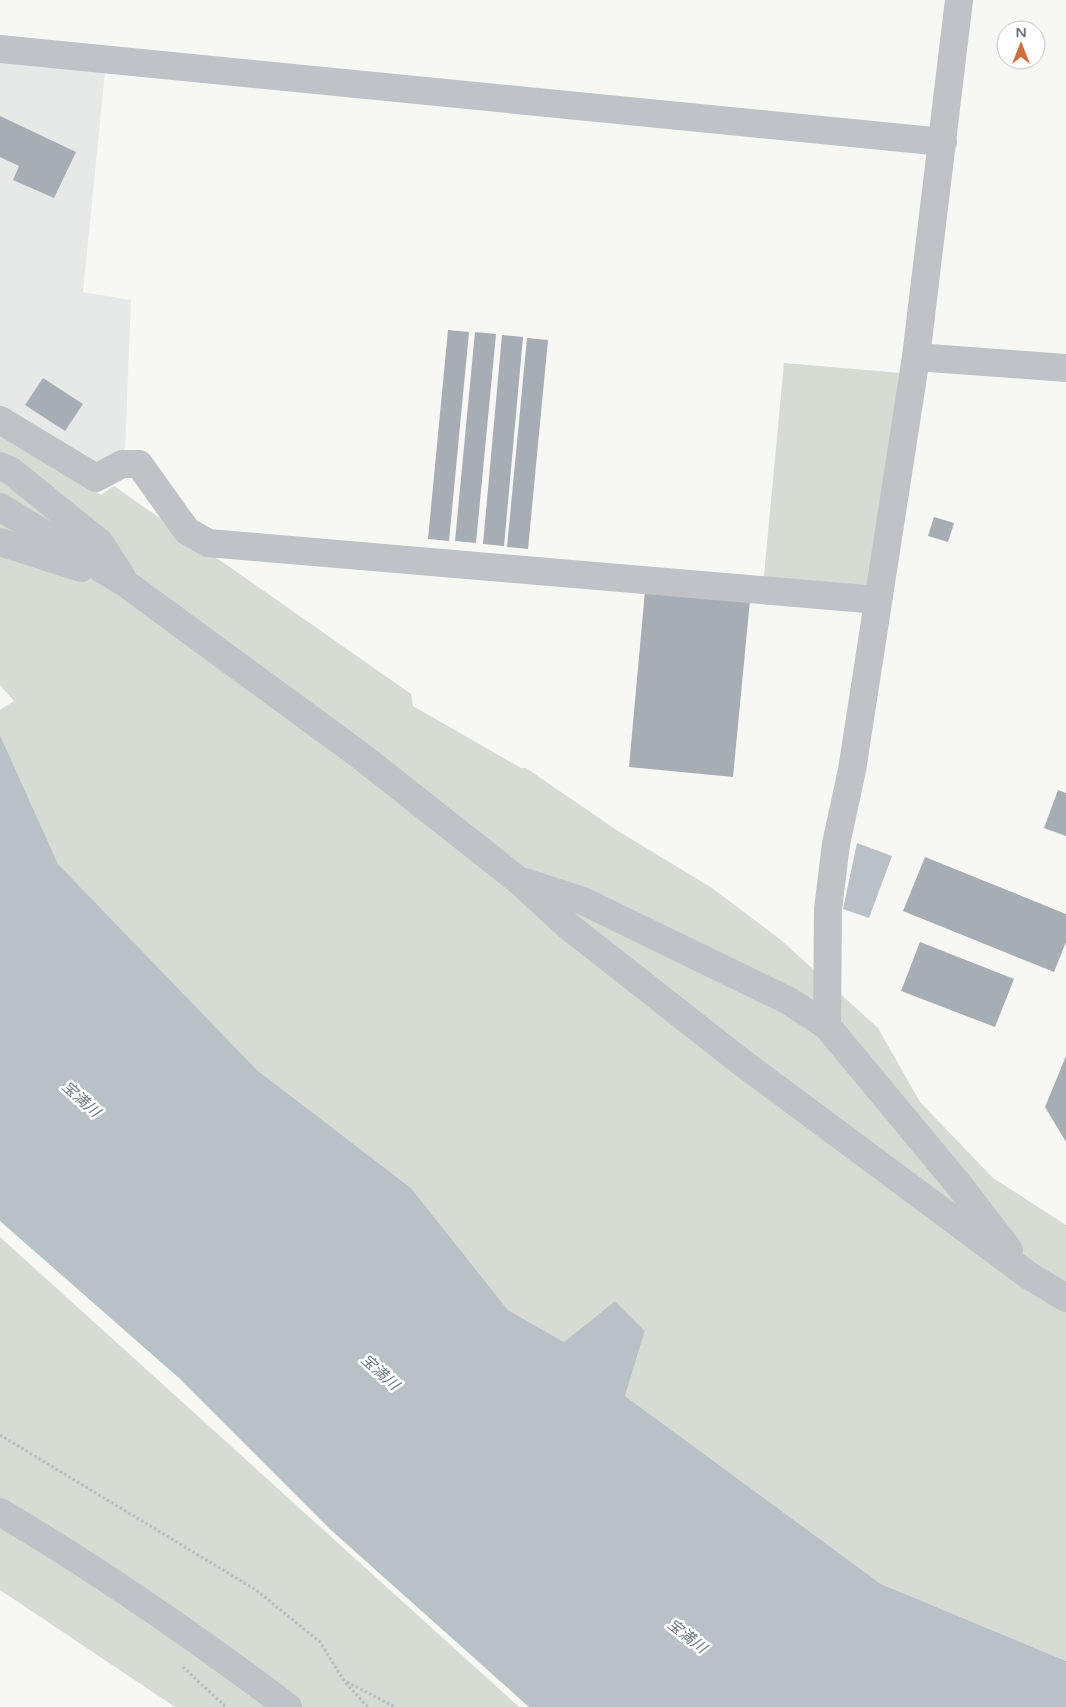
<svg xmlns="http://www.w3.org/2000/svg" width="1066" height="1707" viewBox="0 0 1066 1707" font-family="'Varela Round','Noto Sans JP',sans-serif">
<style>
.built{fill:#e7e9e8}
.green{fill:#d6dbd4}
.water{fill:#b8c1c6}
.building{fill:#a7adb4}
.lines{fill:none;stroke-linecap:round;stroke-linejoin:round}
.path{stroke:#b9bbbe;stroke-width:3;stroke-dasharray:2.5 2.5;stroke-linecap:butt}
.minor{stroke:#bfc2c6;stroke-width:28}
.labels{text-anchor:middle;dominant-baseline:central;stroke-width:5;stroke-linejoin:round;paint-order:stroke}
.water-label{font-size:15px;font-style:italic;fill:#65757e;stroke:#fff}
</style>
<rect width="100%" height="100%" fill="#f7f7f4"/>
<polygon class="built" points="0,60 105,72 83,292 131,300 125,449 96,468 0,411"/>
<g class="green">
<polygon points="784,363 901,373 869,596 763,586"/>
<polygon points="0,429 101,495 114,486 411,694 413,706 521,768 526,768 618,831 712,888 782,941 878,1028 920,1102 993,1178 1066,1225 1066,1661 881,1584 625,1396 645,1331 615,1301 564,1342 508,1310 411,1188 257,1070 58,864 0,735 0,710 14,701 0,685"/>
<polygon points="0,1237 519,1707 175,1707 0,1590"/>
</g>
<g class="water">
<polygon points="0,735 58,864 257,1070 411,1188 508,1310 564,1342 615,1301 645,1331 625,1396 881,1584 1066,1661 1066,1707 529,1707 331,1530 179,1378 0,1221"/>
<polygon points="857,843 892,856 869,918 843,909"/>
</g>
<g class="building">
<polygon points="0,116 76,152 54,198 13,180 19,166 0,157"/>
<polygon points="448,330 469,332 449,541 428,539"/>
<polygon points="475,332 496,334 476,543 455,541"/>
<polygon points="502,335 523,337 504,546 483,544"/>
<polygon points="527,338 548,340 528,549 507,547"/>
<polygon points="43,378 83,404 65,431 25,405"/>
<polygon points="934,517 954,523 948,542 928,536"/>
<polygon points="645,591 750,600 733,777 629,767"/>
<polygon points="1058,790 1066,793 1066,836 1044,828"/>
<polygon points="925,857 1066,914 1066,942 1054,972 903,911"/>
<polygon points="920,942 1014,979 995,1027 901,991"/>
<polygon points="1066,1056 1066,1142 1045,1107"/>
</g>
<g class="lines">
<g class="path">
<polyline points="0,1435 256,1590 320,1642 344,1681 368,1707"/>
<polyline points="183,1667 226,1707"/>
<polyline points="347,1682 395,1707"/>
</g>
<g class="minor">
<polyline points="0,49 943,142"/>
<polyline points="916,357 1066,368"/>
<polyline points="0,420 96,478 122,464 139,464 187,531 208,543 878,600"/>
<polyline points="0,466 11,471 100,543 122,577"/>
<polyline points="0,507 125,583 361,756 518,880 567,925 740,1061 1028,1275 1066,1298"/>
<polyline points="0,542 81,568"/>
<polyline points="525,882 583,901 789,1001 827,1026 959,1185 1009,1250"/>
<polyline points="827,1026 828,909 836,844 852,770 916,357 959,0"/>
<path d="M0,1512c100,59 195,125 288,195"/>
</g>
</g>
<g class="labels">
<g class="water-label">
<text transform="translate(81 1099) rotate(42)">宝満川</text>
<text transform="translate(380 1372) rotate(42)">宝満川</text>
<text transform="translate(687 1636) rotate(38)">宝満川</text>
</g>
</g>
<g transform="translate(1021 45)"><circle r="24" fill="#ffffff" stroke="#c3c7cd"/>
<path d="M0-4L9 19L0 12L-9 19Z" fill="#cf6d3c"/>
<text y="-8" font-size="14" font-weight="bold" text-anchor="middle" fill="#697482">N</text>
</g>
</svg>
